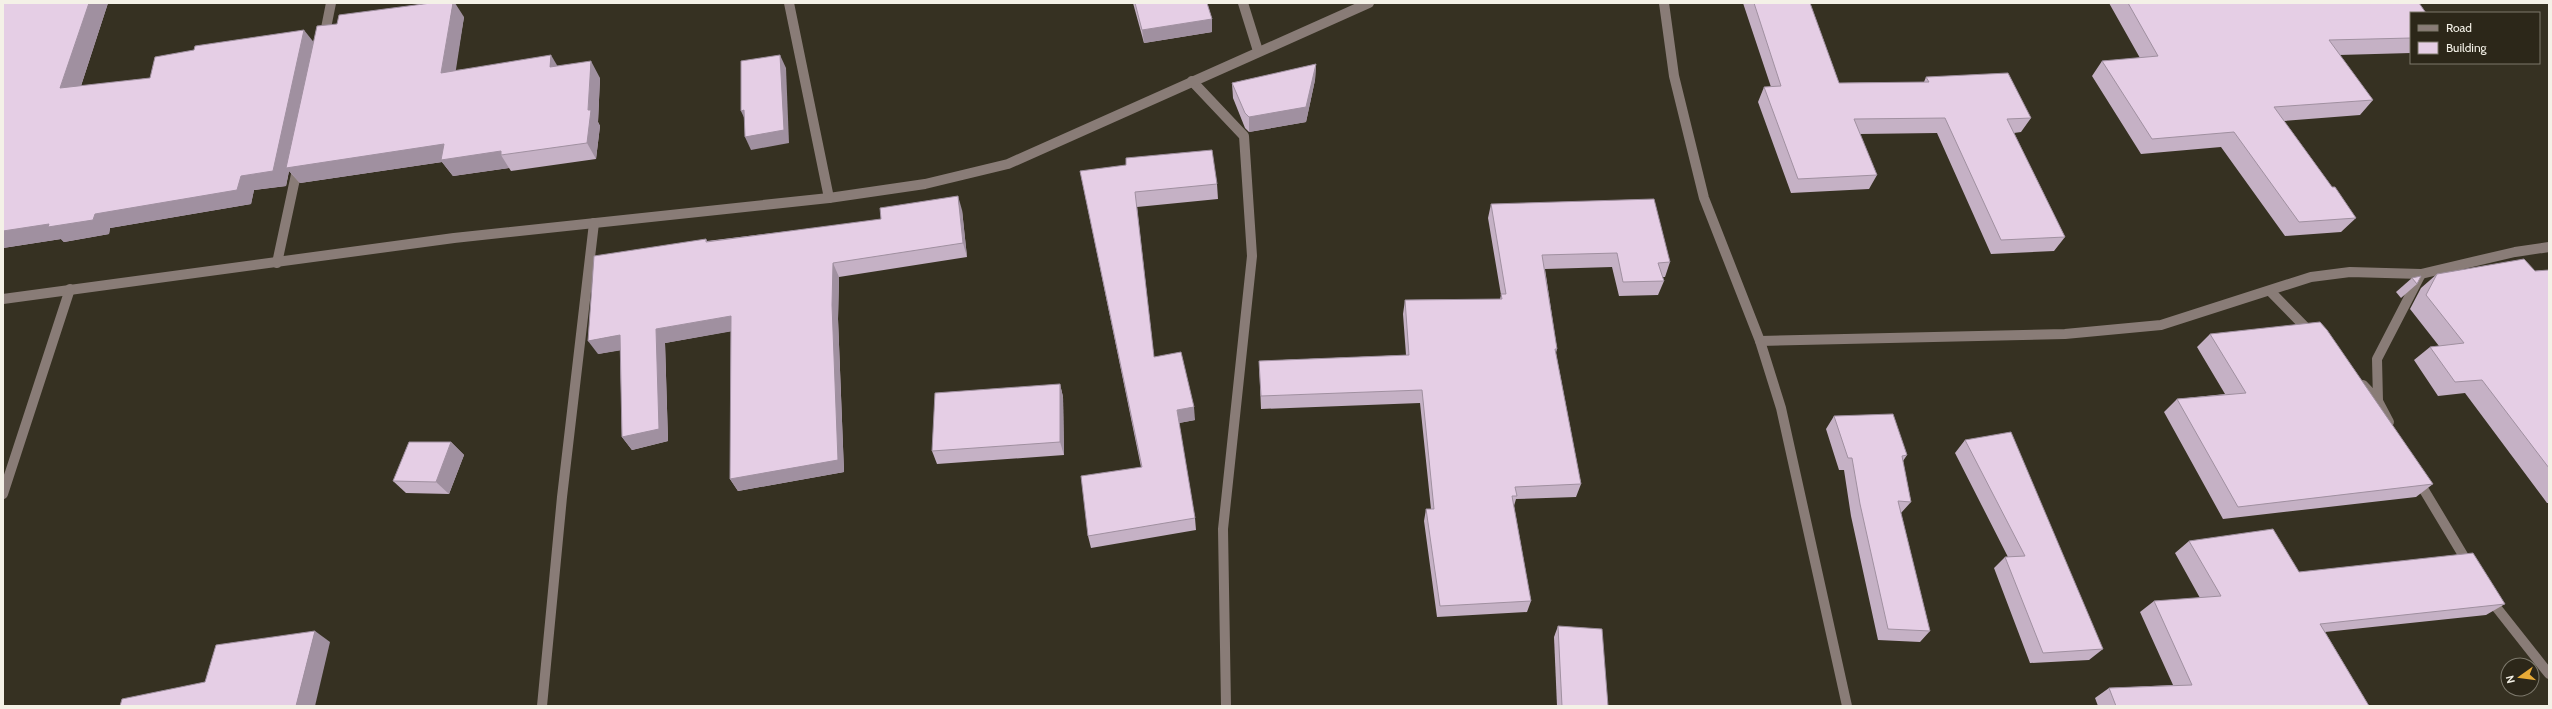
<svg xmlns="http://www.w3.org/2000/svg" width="2552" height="709" viewBox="0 0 2552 709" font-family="Cabin,sans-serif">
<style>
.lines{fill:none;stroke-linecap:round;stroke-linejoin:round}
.minor{stroke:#897c77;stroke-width:10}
.wall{fill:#c5b1c5}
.shaded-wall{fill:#a090a0}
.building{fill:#e5cee5;stroke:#a090a0}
</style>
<rect width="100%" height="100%" fill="#363122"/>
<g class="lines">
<g class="minor">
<polyline points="789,3 829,198"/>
<polyline points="1243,3 1258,51"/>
<polyline points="1664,3 1674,76 1704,198 1760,341 1781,408 1847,706"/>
<polyline points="324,38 331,3"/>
<polyline points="1192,81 1244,136 1252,256 1223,529 1226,706"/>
<polyline points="277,263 298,165"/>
<polyline points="2270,291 2312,334"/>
<polyline points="3,299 454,238 829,198 925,184 1008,164 1369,3"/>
<polyline points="1760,341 2065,334 2161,325 2311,277 2350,272 2421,274 2515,252 2549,247"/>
<polyline points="2363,385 2378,401 2389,422"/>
<polyline points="2378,401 2377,359 2421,274"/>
<polyline points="2418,480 2469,565"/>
<polyline points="3,494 70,289"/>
<polyline points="2489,598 2549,674"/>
<polyline points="542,706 562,497 594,223"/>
</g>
</g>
<g class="wall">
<polygon points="3,3 108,3 81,86 150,78 313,42 464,17 455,70 557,66 600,78 598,122 600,126 596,159 511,171 509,168 453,176 442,162 300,183 289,171 286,186 254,190 251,204 110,228 109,234 64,242 61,239 3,248"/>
<polygon points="1133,3 1207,3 1212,19 1212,32 1144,43"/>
<polygon points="1743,3 1810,3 1839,83 1924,82 1926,77 2031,118 2021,132 2014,133 2065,237 2054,251 1991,254 1937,133 1860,134 1877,175 1869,189 1791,193 1758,102 1764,87 1771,87"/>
<polygon points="2109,3 2419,3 2411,13 2411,53 2339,55 2373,100 2360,115 2284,121 2332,187 2356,218 2341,232 2285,236 2221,147 2141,154 2092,76 2102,61 2140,58"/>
<polygon points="1316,64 1315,80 1306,122 1249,132 1245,128 1233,98 1232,83"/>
<polygon points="1080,171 1217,184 1218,199 1137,207 1154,357 1195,420 1179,423 1195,518 1196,530 1091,548 1088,536 1141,467"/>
<polygon points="1491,204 1670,262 1665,277 1662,277 1664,281 1658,295 1619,296 1612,267 1545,269 1557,349 1556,353 1581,484 1576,497 1516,499 1514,506 1531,601 1527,612 1437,617 1424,521 1426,509 1431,509 1420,403 1261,409 1259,361 1406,355 1403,314 1405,300 1500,299 1501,295 1488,218"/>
<polygon points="962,210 967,257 839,277 838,319 844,472 738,491 730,479 731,331 665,343 668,441 632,450 622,437 620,350 598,354 706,239 707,241"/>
<polygon points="2549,270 2549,503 2547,503 2465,393 2438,396 2414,360 2430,347 2439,346 2410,309 2421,288 2437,274 2535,271"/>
<polygon points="2412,278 2417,284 2401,298 2396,292"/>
<polygon points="2210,334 2433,484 2416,497 2223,519 2164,412 2177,399 2225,394 2197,347"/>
<polygon points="1060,384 1063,397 1064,455 937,464 932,451"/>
<polygon points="1834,416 1907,455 1903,461 1911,502 1901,513 1930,631 1920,642 1878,640 1851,516 1844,470 1839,470 1826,429"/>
<polygon points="1965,440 2103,649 2089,660 2030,663 1994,568 2005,557 2008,557 1955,453"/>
<polygon points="451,442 464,455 449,494 406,493 393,481"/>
<polygon points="2189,541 2299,572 2505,604 2486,615 2325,632 2369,706 2098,706 2095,698 2109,688 2173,685 2140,612 2154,601 2200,598 2175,553"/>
<polygon points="1558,626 1608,706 1557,706 1554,637"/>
</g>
<g class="shaded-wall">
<polygon points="89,3 108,3 75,104 60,88"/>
<polygon points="453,3 455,3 464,17 453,89 441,73"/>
<polygon points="1212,19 1212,32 1144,43 1142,30"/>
<polygon points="304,30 316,45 444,144 501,151 501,155 509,168 453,176 442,162 300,183 289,171 286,186 254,190 251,204 110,228 109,234 64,242 61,239 3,248 3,231 95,214 241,176"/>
<polygon points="551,55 561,72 550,67"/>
<polygon points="780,55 786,68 789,143 751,150 745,137"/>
<polygon points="591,61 600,78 598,122 600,126 596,159 587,143 588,110"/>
<polygon points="1316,64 1315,80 1306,122 1249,132 1249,117"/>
<polygon points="744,110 747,124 741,111"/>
<polygon points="958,196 962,210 967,257 963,243"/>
<polygon points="833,263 839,277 838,319 844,472 738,491 730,479"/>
<polygon points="731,316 739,330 665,343 668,441 632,450 622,437 656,329"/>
<polygon points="620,335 629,349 598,354 588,341"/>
<polygon points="1060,384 1063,397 1064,455 1060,442"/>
<polygon points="1194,407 1195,420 1179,423 1177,410"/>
<polygon points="451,442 464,455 449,494 436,482"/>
<polygon points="315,631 330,642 315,706 296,706"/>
</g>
<g class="building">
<polygon points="3,3 89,3 60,88 150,78 155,57 194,50 195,46 304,30 273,171 241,176 237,190 95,214 93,220 48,227 49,224 3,231"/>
<polygon points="431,3 453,3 441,73 551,55 550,67 591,61 588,110 591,110 587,143 501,155 501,151 441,160 444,144 286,168 317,26 337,24 339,15"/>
<polygon points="1135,3 1207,3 1212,19 1142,30"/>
<polygon points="1754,3 1810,3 1839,83 1929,82 1926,77 2008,73 2031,118 2007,119 2065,237 2001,240 1945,118 1854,119 1877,175 1798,179 1764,87 1781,86"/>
<polygon points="2128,3 2419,3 2426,13 2411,13 2411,38 2329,40 2373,100 2274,107 2332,187 2335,187 2356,218 2299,222 2234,132 2152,139 2102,61 2158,56"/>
<polygon points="780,55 784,130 745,137 744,110 741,111 741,61"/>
<polygon points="1316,64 1306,107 1249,117 1245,113 1232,83"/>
<polygon points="1212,150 1217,184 1135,192 1154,357 1181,352 1194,407 1177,410 1195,518 1088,536 1081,476 1142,467 1080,171 1126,165 1126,158"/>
<polygon points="958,196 963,243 833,263 832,305 838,460 730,479 731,316 656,329 659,429 622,437 620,335 588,341 594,256 706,239 706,242 881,219 880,208"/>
<polygon points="1654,199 1670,262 1658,263 1664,281 1623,282 1617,253 1542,255 1557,349 1555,349 1581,484 1515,487 1517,496 1512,496 1531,601 1440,606 1426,509 1434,509 1422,390 1261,396 1259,361 1409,355 1405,300 1502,299 1501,294 1506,294 1491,204"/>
<polygon points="2524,259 2535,271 2549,270 2549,468 2482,380 2455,382 2430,347 2464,343 2426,295 2437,274"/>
<polygon points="2421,276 2417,284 2412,278"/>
<polygon points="2320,322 2327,330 2433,484 2238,507 2177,399 2246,393 2210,334"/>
<polygon points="1060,384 1060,442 932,451 935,393"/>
<polygon points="1893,414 1907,455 1902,456 1911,502 1898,501 1930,631 1888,629 1860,504 1852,458 1848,458 1834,416"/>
<polygon points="2011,432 2103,649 2043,653 2005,557 2025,556 1965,440"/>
<polygon points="409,442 451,442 436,482 393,481"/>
<polygon points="2273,529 2299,572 2473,553 2505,604 2320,624 2369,706 2116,706 2109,688 2192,685 2154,601 2221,596 2189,541"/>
<polygon points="1558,626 1602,629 1608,706 1562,706"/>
<polygon points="315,631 296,706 120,706 122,699 205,682 216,645"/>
</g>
<rect width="2552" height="709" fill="none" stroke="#f4f1e7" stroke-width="8"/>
<rect x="2410" y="12" width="130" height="52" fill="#2c2719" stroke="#7c786b"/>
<rect x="2418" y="25" width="20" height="6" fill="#897c77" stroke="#7c786b"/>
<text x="2446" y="32" font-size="12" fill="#f4f1e7">Road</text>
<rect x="2418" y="42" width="20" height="12" fill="#e5cee5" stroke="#7c786b"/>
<text x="2446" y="52" font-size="12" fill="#f4f1e7">Building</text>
<g transform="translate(2520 677) rotate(256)"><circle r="19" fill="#2c2719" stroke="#7c786b"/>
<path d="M0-3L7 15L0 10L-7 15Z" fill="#e8ab37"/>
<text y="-6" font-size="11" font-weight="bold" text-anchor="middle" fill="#f4f1e7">N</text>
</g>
</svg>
